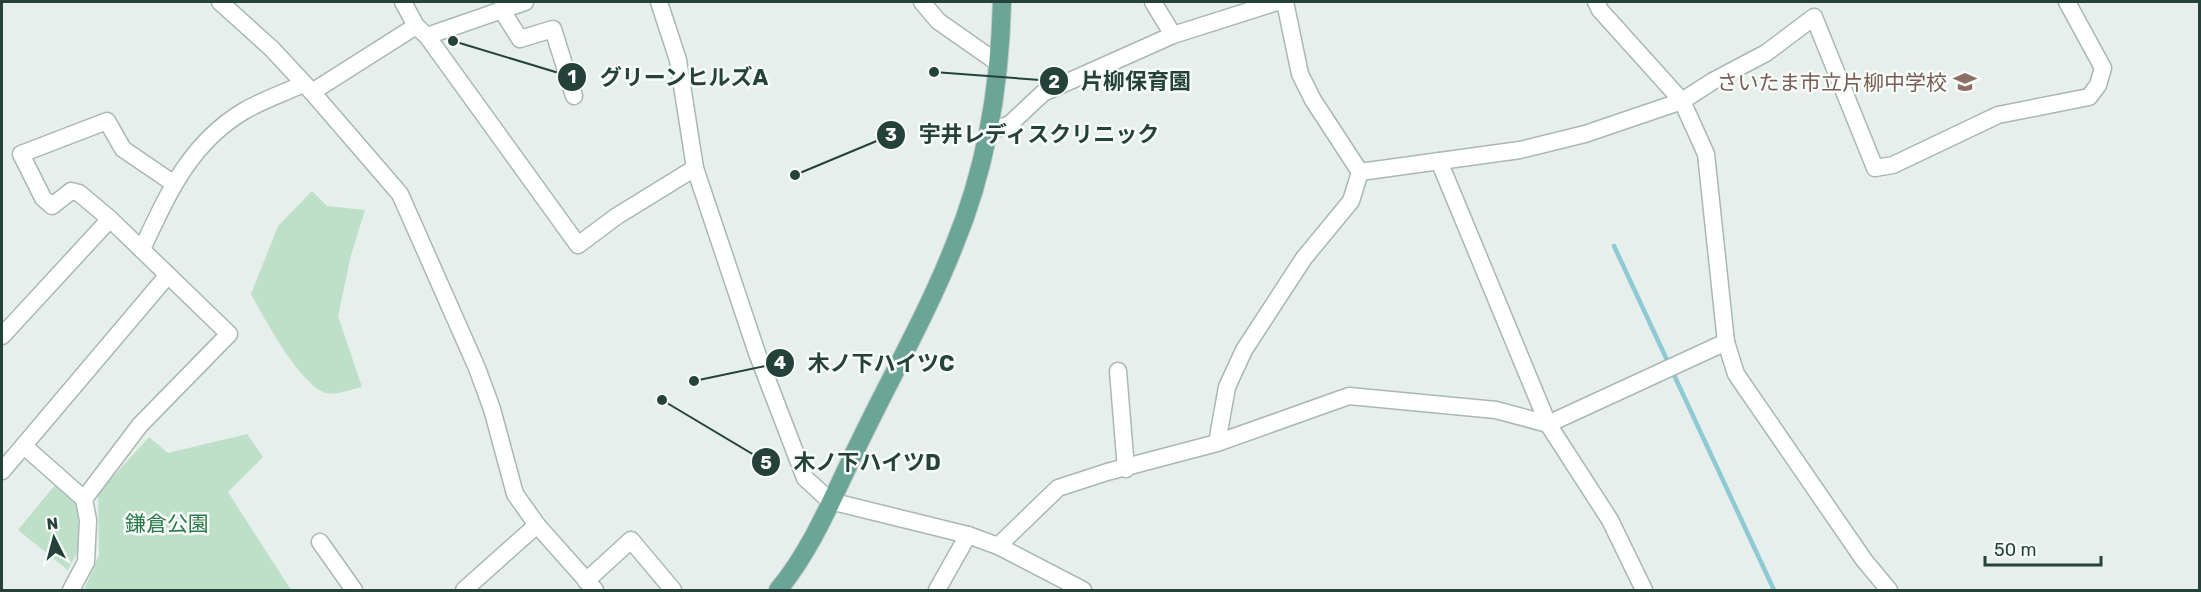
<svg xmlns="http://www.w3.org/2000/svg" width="2201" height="592" viewBox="0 0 2201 592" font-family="Rubik,'Noto Sans JP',sans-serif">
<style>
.green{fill:#bfe0c8}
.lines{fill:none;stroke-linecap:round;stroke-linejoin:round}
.stream{stroke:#8ec9d4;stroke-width:4.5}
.minor-casing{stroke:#a8b8b2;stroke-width:19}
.major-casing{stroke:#c2cac8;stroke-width:20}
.minor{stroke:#fff;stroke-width:16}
.major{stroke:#6aa596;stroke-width:18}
.labels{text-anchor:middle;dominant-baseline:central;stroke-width:5;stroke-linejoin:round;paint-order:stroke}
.education-label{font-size:21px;fill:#785e54;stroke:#f7fbf9;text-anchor:end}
.park-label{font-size:21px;fill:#2d7a4b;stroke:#f7fbf9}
.leader{fill:none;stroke:#24423a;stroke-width:2}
.callout-dot{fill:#24423a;stroke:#f7fbf9;stroke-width:2}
.mark-label{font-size:18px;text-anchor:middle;font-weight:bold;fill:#fff}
.callout-label{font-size:22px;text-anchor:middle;font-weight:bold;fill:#24423a;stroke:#f7fbf9;stroke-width:5;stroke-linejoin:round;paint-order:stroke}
</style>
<rect width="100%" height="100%" fill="#e6efeb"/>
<g class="green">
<path d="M312,191l15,15 38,4 -14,45 -13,61 24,71c-10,2 -27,9 -36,6 -26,-8 -62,-75 -75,-99l27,-68z"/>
<polygon points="247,434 263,457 228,492 291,590 84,590 99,555 98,493 149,437 168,453"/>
<polygon points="55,485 78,501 78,551 68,570 18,530"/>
</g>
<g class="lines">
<polyline class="stream" points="1614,246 1774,590"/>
<g class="minor-casing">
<g id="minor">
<polyline points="220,2 272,49 312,92 400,194 477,368 492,409 515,494 537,525 595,590"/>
<polyline points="403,2 416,26 427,36 578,245 617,216 695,168"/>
<polyline points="659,2 678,60 695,168 757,353 805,478 830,501 968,535 998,546 1083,590"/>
<polyline points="922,2 938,21 998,63"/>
<polyline points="1153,2 1173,35"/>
<polyline points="1285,2 1300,74 1313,100 1360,172"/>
<polyline points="1596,2 1600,10 1682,101 1706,154 1726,342 1736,374 1864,560 1889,590"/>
<polyline points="501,9 520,39 553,29 574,96"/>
<polyline points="427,36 525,2"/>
<polyline points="312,92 416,26"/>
<polyline points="988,132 1010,124 1043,93 1173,35 1277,2"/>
<polyline points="1439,161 1548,424 1610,520 1644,590"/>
<polyline points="1360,172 1520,150 1585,134 1682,101 1713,81 1766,53 1814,17 1875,168 1893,165 1998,115 2089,97 2098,85 2103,68 2067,2"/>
<polyline points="110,219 79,193 71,191 52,206 43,198 21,154 107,121 123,149 173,183"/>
<path d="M142,249c26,-55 47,-105 102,-138 19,-11 40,-18 59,-27"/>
<polyline points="2,336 110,219 229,334 140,425 84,499"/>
<polyline points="1118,371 1126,469"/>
<polyline points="1217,443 1227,387 1244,350 1304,258 1351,201 1360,172"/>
<polyline points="24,446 84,499 88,520 86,562 71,590"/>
<polyline points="2,471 168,275"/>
<polyline points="320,542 354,590"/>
<polyline points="998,546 1058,488 1107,472 1217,443 1349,396 1496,410 1548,424 1726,342"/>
<polyline points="586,581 631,540 673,590"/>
<polyline points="464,590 537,525"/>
<polyline points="937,590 968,535"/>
</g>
</g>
<g class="major-casing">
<path id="major" d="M778,590c36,-43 58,-101 83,-151 31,-64 67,-127 93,-193 32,-77 46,-162 48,-244"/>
</g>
<use href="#minor" class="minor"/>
<use href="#major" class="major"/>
</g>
<defs>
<g id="school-bare" transform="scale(1.8)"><path d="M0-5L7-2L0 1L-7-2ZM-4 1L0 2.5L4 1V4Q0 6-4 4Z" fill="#8d6e63" stroke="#f7fbf9" stroke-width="2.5" paint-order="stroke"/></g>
</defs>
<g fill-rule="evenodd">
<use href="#school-bare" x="1965" y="82"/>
</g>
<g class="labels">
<g class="education-label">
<text x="1947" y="82">さいたま市立片柳中学校</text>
</g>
<g class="park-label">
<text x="167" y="523">鎌倉公園</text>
</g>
</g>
<path class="leader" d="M453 41L572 77M934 72L1054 81M795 175L891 135M694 381L780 363M662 400L766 462"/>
<g class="callout-dot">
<circle cx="453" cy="41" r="6"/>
<circle cx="934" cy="72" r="6"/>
<circle cx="795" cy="175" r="6"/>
<circle cx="694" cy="381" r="6"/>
<circle cx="662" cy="400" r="6"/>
<circle cx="572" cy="77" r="15"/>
<circle cx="1054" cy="81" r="15"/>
<circle cx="891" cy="135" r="15"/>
<circle cx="780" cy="363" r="15"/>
<circle cx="766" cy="462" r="15"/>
</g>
<g class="mark-label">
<text x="572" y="83">1</text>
<text x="1054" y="88">2</text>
<text x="891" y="141">3</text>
<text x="780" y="369">4</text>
<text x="766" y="469">5</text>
</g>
<g class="callout-label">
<text x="684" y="85">グリーンヒルズA</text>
<text x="1136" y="89">片柳保育園</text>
<text x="1039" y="142">宇井レディスクリニック</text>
<text x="881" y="371">木ノ下ハイツC</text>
<text x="867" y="470">木ノ下ハイツD</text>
</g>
<rect width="2201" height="592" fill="none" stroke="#24423a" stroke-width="6"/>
<g transform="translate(54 538) rotate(354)" stroke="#f7fbf9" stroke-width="4.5" paint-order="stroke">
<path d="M0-4.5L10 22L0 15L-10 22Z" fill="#24423a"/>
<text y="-9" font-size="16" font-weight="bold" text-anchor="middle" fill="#24423a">N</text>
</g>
<path d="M1985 556v9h116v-9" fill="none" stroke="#24423a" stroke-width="3"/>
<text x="1994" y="556" font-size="18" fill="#24423a" stroke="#f7fbf9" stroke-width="4.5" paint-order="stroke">50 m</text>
</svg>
